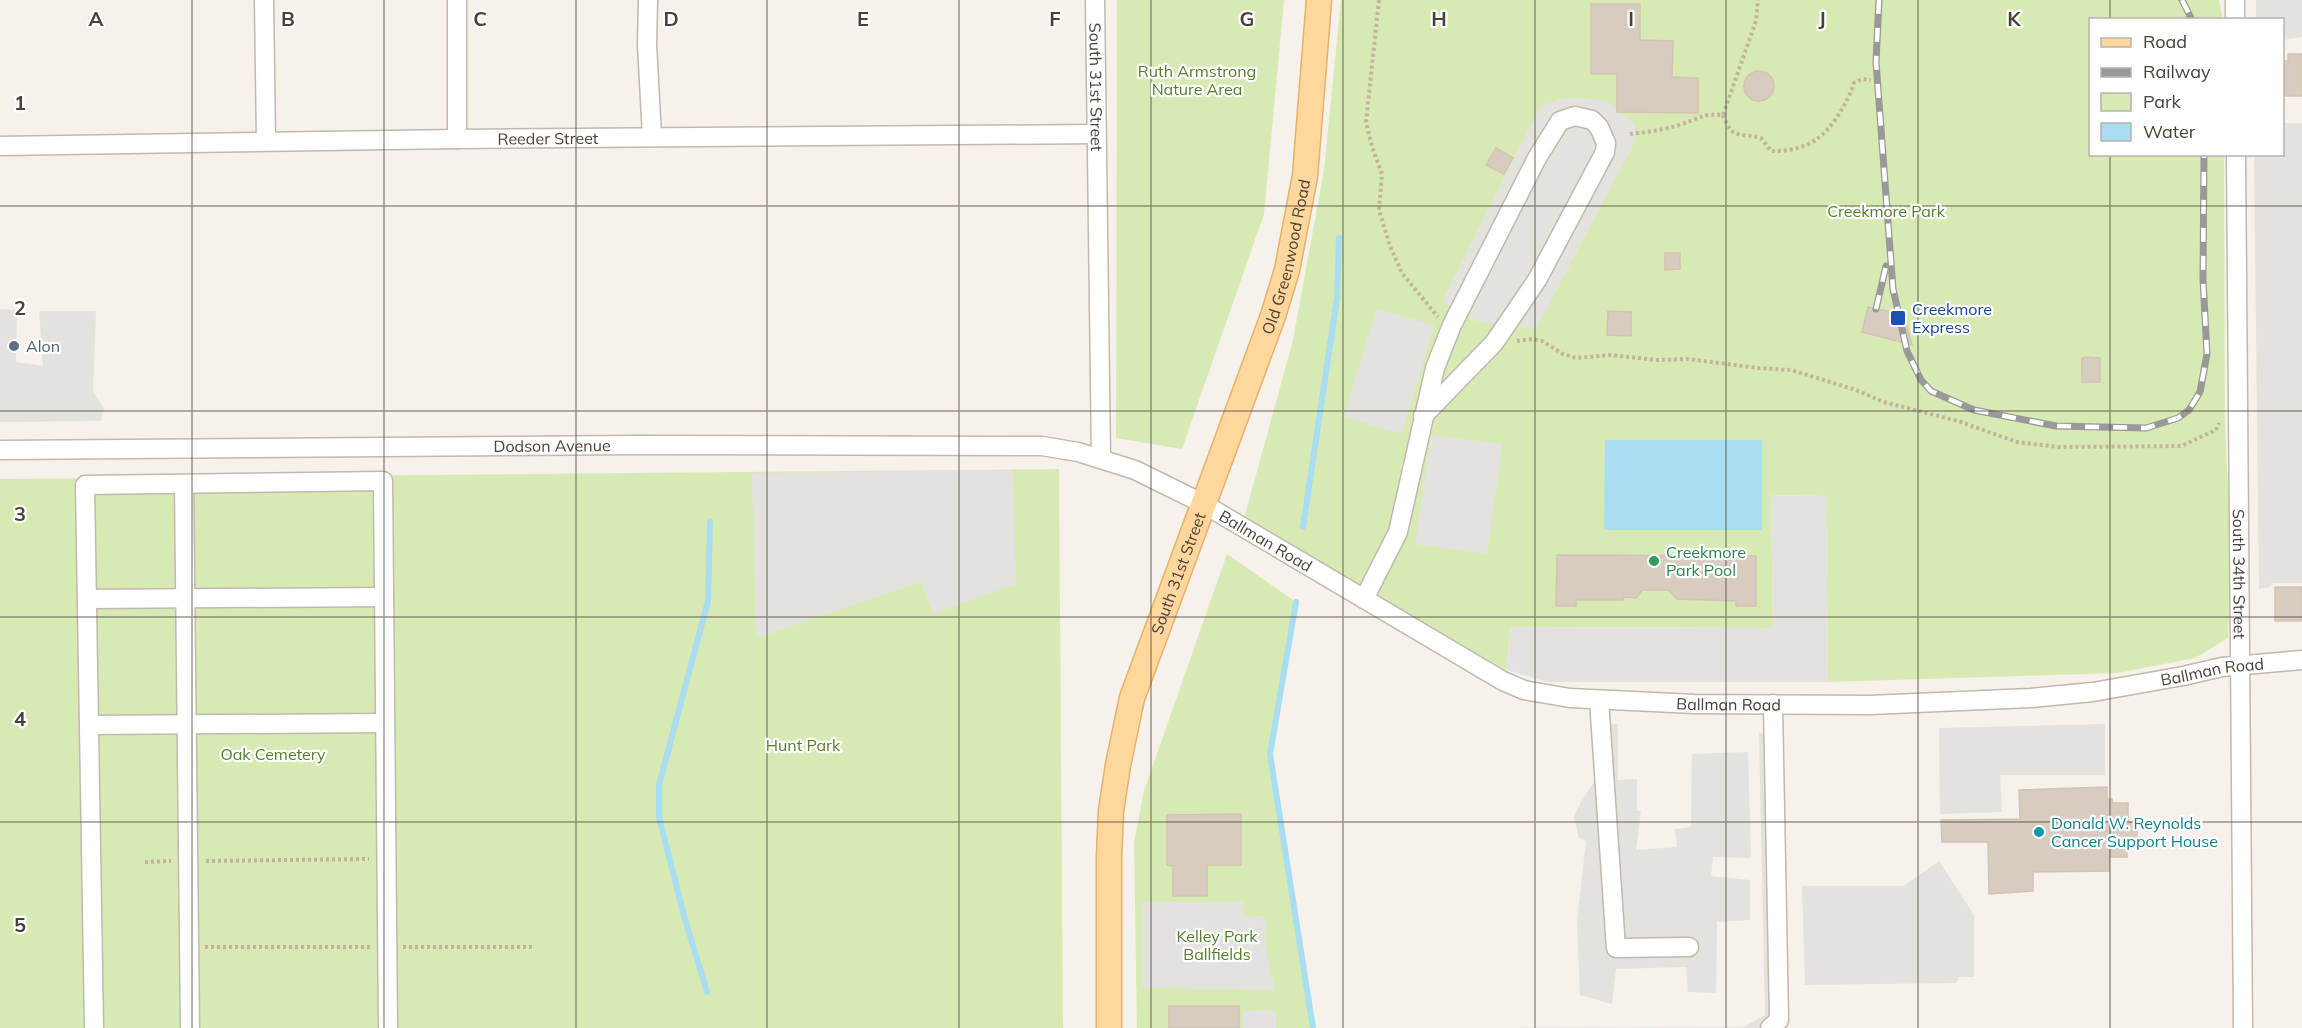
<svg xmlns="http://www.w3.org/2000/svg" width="2302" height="1028" viewBox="0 0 2302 1028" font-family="Mulish,sans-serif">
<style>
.green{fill:#d8eab4}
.parking{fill:#e4e2df}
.water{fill:#a8ddf2}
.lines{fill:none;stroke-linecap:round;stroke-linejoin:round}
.stream{stroke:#a8ddf2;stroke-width:6}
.building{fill:#d8ccc0;stroke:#d3c3b3;stroke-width:1.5}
.minor-casing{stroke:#c2b8ad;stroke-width:21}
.major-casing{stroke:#e6b169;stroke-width:27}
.path{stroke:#c4b29e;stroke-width:4;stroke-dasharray:3 3;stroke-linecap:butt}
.minor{stroke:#fff;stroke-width:18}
.major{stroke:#ffd69b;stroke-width:24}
.rail-casing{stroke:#999;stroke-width:7}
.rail{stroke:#fff;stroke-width:4.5;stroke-dasharray:14;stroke-linecap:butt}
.grid{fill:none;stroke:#4a4138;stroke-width:1.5;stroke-opacity:0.55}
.transit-dot{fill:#1a4fb4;stroke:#fff;stroke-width:2}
.service-dot{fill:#5c6f8a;stroke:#fff;stroke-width:2}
.leisure-dot{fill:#2e9e5b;stroke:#fff;stroke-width:2}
.culture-dot{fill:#0f9aa8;stroke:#fff;stroke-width:2}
.labels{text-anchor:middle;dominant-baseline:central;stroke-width:4.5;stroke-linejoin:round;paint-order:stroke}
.park-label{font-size:16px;fill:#547e2a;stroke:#fff}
.street-label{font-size:16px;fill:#4a4138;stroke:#fff}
.transit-label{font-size:16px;fill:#164399;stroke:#fff;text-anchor:start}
.service-label{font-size:16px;fill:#4e5e75;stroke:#fff;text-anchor:start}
.leisure-label{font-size:16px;fill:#27864d;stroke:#fff;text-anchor:start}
.culture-label{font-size:16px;fill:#0d838f;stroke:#fff;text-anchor:start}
.grid-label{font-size:20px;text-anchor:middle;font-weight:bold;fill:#4a4138;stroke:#fff;stroke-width:4.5;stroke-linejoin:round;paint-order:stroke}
</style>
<rect width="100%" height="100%" fill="#f6f1eb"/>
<g class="green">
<polygon points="1117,0 1284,0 1264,214 1182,449 1116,438"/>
<polygon points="1341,0 2219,0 2223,19 2090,20 2090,154 2224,155 2225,423 2231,555 2228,638 2195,658 2118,673 1828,682 1826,496 1771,495 1773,628 1511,627 1506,670 1242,526 1293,340 1324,170"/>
<polygon points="1059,469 1063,1028 0,1028 0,479"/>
<polygon points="1227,554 1296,602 1270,754 1313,1028 1137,1028 1134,843 1144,791"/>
</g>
<g class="parking">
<polygon points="2256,0 2302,0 2302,37 2283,40 2282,20 2256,19"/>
<polygon points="1580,98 1605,100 1621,112 1635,125 1636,140 1536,329 1476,321 1442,301 1540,107 1559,99"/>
<polygon points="2283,123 2302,123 2302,583 2272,583 2271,587 2259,589 2254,155 2282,154"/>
<polygon points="0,309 17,310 16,362 43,366 39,311 96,311 93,392 104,408 101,421 0,422"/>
<polygon points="1376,309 1434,325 1402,434 1344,417"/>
<polygon points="1431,435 1502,444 1487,554 1415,544"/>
<polygon points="1013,470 1016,584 933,614 921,582 756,638 752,473"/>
<polygon points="1771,495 1826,496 1828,682 1547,682 1506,670 1511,627 1773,628"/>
<polygon points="1618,724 1618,780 1637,779 1637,811 1641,811 1636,850 1677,847 1675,829 1691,827 1692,754 1748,752 1751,858 1713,857 1711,876 1750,880 1750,920 1717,922 1716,993 1688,992 1686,967 1616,969 1612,1004 1580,995 1577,921 1586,841 1579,838 1574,817 1581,802 1594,782 1596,725"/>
<polygon points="2105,724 2105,775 2000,775 2002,812 1940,814 1939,728"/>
<polygon points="1781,732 1776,1028 1476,1028 1743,1027 1765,1015 1759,733"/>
<polygon points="1939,861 1974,915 1974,977 1959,977 1956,983 1805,985 1802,886 1903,886"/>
<polygon points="1142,902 1243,902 1245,917 1265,916 1266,951 1275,990 1142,988"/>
<polygon points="1276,1010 1276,1028 1243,1028 1243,1011"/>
</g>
<polygon class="water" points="1605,440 1762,440 1762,530 1604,530"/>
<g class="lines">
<g class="stream">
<polyline points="1303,527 1337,298 1339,238"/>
<polyline points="1296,602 1270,754 1313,1028"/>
<polyline points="707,992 684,916 659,817 659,785 708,601 710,522"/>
</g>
</g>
<g class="building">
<polygon points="1591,4 1640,4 1640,40 1673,41 1672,77 1698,78 1698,113 1617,112 1617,74 1591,74"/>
<polygon points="2288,54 2302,54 2302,96 2283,96 2283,61 2288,61"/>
<circle cx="1759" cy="86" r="15"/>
<polygon points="1496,148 1513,158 1504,174 1486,165"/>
<polygon points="1665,253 1680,253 1680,269 1665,270"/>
<polygon points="1868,307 1904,315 1912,345 1862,332"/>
<polygon points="1608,311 1631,312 1631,336 1607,335"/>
<polygon points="2085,357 2100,358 2100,382 2082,382 2082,358"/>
<polygon points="1557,555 1756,556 1756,606 1736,606 1736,601 1677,599 1668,590 1642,590 1636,598 1623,597 1623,600 1576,600 1576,606 1556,606"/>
<rect x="2275" y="587" width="27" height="34"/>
<polygon points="2107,787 2107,799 2112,799 2113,803 2128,803 2128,822 2137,822 2137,842 2127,842 2127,857 2109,857 2109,871 2033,872 2033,891 1989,894 1988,842 1942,842 1941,820 2020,819 2019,790"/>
<polygon points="1241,814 1241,865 1207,865 1207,896 1173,896 1173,866 1167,865 1167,815"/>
<rect x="1169" y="1006" width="70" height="22"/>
</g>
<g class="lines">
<g class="minor-casing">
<g id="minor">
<polyline points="264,0 266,141"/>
<polyline points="457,0 457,139"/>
<polyline points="648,0 647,44 652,137"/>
<path id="s1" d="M1095,0l6,458"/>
<polyline points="2235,0 2235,20"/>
<path id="s2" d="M0,146l457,-7 639,-5"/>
<path id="s3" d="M2236,154l7,874"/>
<path id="s4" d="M0,450l635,-5 407,1 36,6 57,18 67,33 301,178 21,9 46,8 124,6 176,1 161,-7 62,-6 90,-16 39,-9 80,-7"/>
<polyline points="184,484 190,1028"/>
<polyline points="87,599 384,597"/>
<polyline points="1364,599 1398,532 1435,368 1452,325 1537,158 1560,121 1575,116 1592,120 1599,127 1606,143 1605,152 1537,280 1494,343 1423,416"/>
<polyline points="1599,700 1616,948 1689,947"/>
<polyline points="89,725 385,723"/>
<polyline points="94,1028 85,485 383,481 388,1028"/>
<polyline points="1770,1028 1779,1020 1773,704"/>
</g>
</g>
<g class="major-casing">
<g id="major">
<path id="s5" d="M1109,1028v-171l2,-46 7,-46 14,-67 141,-382 14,-46 18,-94 14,-176"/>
</g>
</g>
<g class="path">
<polyline points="1379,0 1366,122 1372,147 1382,174 1379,210 1390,246 1402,273 1438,317"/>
<path d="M1723,115c9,26 17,17 38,23l10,13c15,1 33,-3 46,-12 15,-10 32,-39 37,-56l8,-4 9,1"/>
<path d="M1630,134c17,-2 35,-4 52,-10 19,-6 20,-11 41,-9l33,-94 2,-21"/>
<polyline points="1517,341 1532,339 1542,341 1563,354 1576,358 1610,355 1657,360 1688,359 1758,368 1791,370 1856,390 1884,402 1958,421 2017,442 2058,447 2181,446 2216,430 2219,423"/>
<polyline points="206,861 369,859"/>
<polyline points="145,862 171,861"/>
<polyline points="205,947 372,947"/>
<polyline points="403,947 535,947"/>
</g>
<use href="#minor" class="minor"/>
<use href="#major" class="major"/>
<g class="rail-casing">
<g id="rail">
<polyline points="1879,0 1876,62 1893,289 1907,351 1921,380 1931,391 1974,410 2056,426 2146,428 2178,418 2189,410 2200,392 2207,354 2203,279 2204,154"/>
<polyline points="2182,0 2192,20"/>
<polyline points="1876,309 1886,266"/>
</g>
</g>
<use href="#rail" class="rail"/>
</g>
<path class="grid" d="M192,0v1028M384,0v1028M576,0v1028M767,0v1028M959,0v1028M1151,0v1028M1343,0v1028M1535,0v1028M1726,0v1028M1918,0v1028M2110,0v20M2110,154v874M0,206h2302M0,411h2302M0,617h2302M0,822h2302"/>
<rect class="transit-dot" x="1890" y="310" width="16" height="16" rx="3"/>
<circle class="service-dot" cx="14" cy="346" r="6"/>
<circle class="leisure-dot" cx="1654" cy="561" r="6"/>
<circle class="culture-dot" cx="2039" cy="832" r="6"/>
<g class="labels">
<g class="park-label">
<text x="1197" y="71">Ruth Armstrong<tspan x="1197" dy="18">Nature Area</tspan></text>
<text x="1886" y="211">Creekmore Park</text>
<text x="803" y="745">Hunt Park</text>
<text x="273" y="754">Oak Cemetery</text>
<text x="1217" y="936">Kelley Park<tspan x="1217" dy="18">Ballfields</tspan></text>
</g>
<g class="street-label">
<text stroke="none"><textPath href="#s1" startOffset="87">South 31st Street</textPath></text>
<text stroke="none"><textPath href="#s2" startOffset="548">Reeder Street</textPath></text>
<text stroke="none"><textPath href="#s5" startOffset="800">Old Greenwood Road</textPath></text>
<text stroke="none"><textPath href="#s4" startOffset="552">Dodson Avenue</textPath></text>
<text stroke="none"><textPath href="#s4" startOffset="1287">Ballman Road</textPath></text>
<text stroke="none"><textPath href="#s5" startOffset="465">South 31st Street</textPath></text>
<text stroke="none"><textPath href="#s3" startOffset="420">South 34th Street</textPath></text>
<text stroke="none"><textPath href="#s4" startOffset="2277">Ballman Road</textPath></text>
<text stroke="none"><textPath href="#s4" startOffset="1791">Ballman Road</textPath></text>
</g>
<g class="transit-label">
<text x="1912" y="309">Creekmore<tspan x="1912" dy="18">Express</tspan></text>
</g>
<g class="service-label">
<text x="26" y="346">Alon</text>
</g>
<g class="leisure-label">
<text x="1666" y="552">Creekmore<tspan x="1666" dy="18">Park Pool</tspan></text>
</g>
<g class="culture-label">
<text x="2051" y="823">Donald W. Reynolds<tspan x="2051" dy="18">Cancer Support House</tspan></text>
</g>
</g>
<g class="grid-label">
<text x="96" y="26">A</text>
<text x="288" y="26">B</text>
<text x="480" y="26">C</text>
<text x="671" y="26">D</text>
<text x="863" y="26">E</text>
<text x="1055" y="26">F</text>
<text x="1247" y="26">G</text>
<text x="1439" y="26">H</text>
<text x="1631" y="26">I</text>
<text x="1822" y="26">J</text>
<text x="2014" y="26">K</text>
<text x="20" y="110">1</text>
<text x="20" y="315">2</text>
<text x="20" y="521">3</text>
<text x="20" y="726">4</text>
<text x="20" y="932">5</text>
</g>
<rect x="2089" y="18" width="195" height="138" fill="#ffffff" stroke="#b7b3af" stroke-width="1.5"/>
<rect x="2101" y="38" width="30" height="9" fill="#ffd69b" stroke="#b7b3af" stroke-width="1.5"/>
<text x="2143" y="48" font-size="18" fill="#4a4138">Road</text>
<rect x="2101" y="68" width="30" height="9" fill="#999999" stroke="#b7b3af" stroke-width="1.5"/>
<text x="2143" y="78" font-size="18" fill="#4a4138">Railway</text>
<rect x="2101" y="93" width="30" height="18" fill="#d8eab4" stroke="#b7b3af" stroke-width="1.5"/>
<text x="2143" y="108" font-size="18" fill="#4a4138">Park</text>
<rect x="2101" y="123" width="30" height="18" fill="#a8ddf2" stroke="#b7b3af" stroke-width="1.5"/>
<text x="2143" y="138" font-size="18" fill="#4a4138">Water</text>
</svg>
